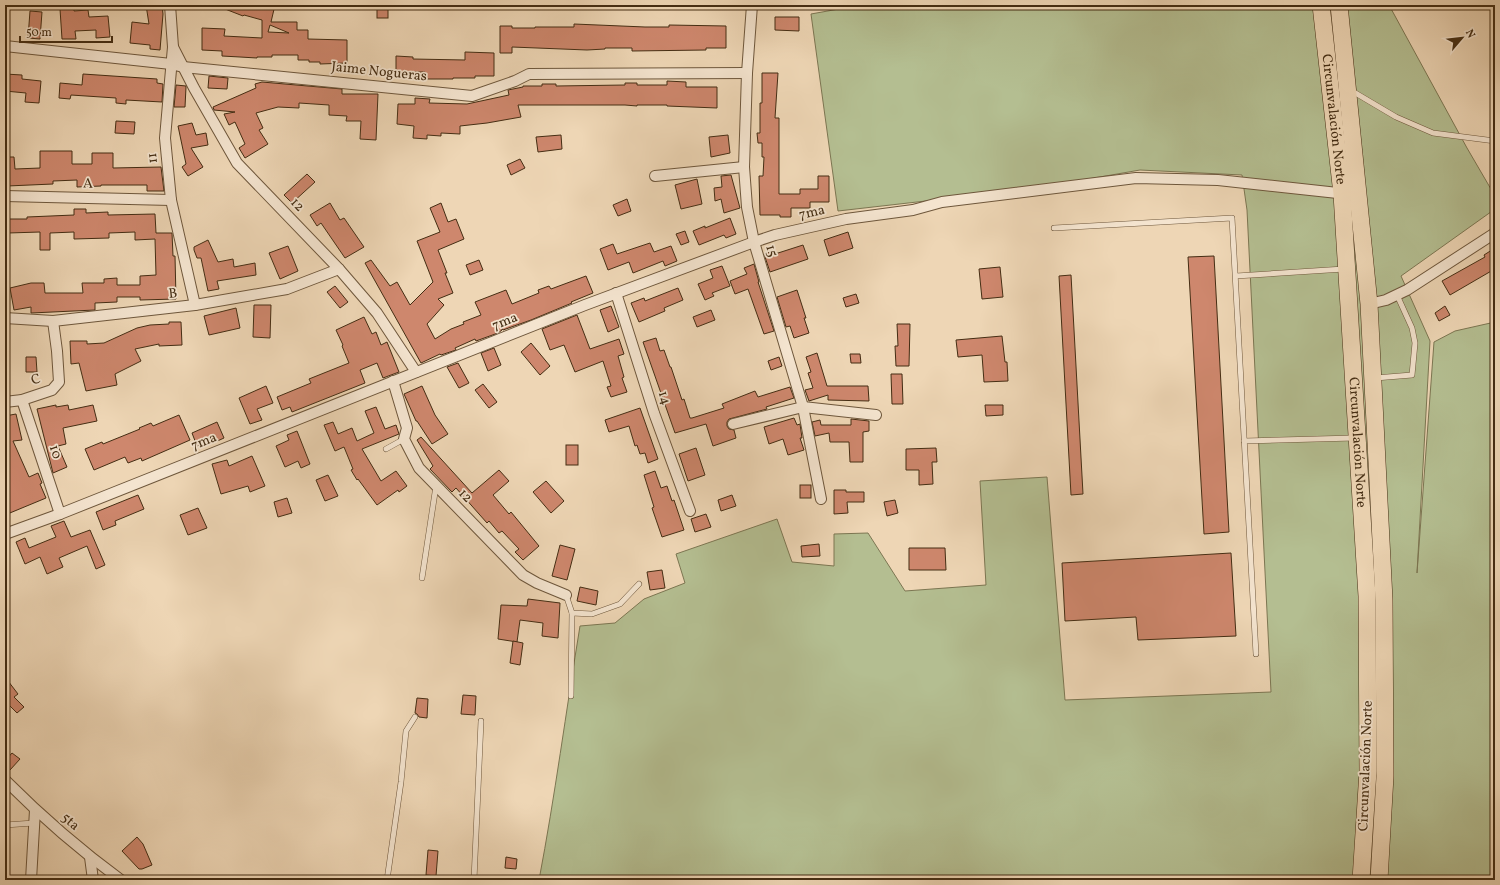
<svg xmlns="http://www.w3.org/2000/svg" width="1500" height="885" viewBox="0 0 1500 885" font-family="Vollkorn,serif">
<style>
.green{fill:#b4be91;stroke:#7c7652}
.building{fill:#ce876d;stroke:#442d13;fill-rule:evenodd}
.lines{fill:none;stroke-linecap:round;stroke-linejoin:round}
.service-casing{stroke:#6e573c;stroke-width:6}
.minor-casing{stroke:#6e573c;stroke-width:12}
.trunk-casing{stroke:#442d13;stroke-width:18}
.service{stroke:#f4e4cf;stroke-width:5}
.minor{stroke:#f4e4cf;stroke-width:10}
.trunk{stroke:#eed6b5;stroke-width:17}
.labels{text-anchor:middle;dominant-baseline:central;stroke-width:3.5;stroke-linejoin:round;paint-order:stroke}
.street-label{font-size:14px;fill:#442d13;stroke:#f4e4cf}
</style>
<rect width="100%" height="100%" fill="#eed6b5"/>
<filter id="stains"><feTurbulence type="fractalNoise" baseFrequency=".005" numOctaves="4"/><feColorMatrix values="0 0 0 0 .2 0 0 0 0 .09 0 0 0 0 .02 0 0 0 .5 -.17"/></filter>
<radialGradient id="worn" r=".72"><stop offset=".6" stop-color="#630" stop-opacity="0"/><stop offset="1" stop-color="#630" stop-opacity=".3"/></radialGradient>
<path class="green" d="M861,5h528l78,143 28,48v13l-94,67 29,65 -13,232 17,-231 21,-11 40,-9v558h-956c16,-84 27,-169 41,-254l35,-3 29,-24 41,-16 -9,-29 101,-35 15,43 42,4v-32l34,-1 37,58 81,-6 -6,-104 67,-4 18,223 206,-8 -24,-482 -5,-35 -102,-5 -109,19 -193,22 -27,-197z"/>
<g class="building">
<polygon points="146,5 162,5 163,14 160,50 150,49 150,45 130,43 132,22 149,24"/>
<path d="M217,5h58l-4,17h26v8h11v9l39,1v23l-27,1v-2h-11v-2h-11v-5h-26v2h-15v1l-17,-1 -18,-1v-5l-20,-1v-22l23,1 -1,7 38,2v-18l-18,-5 -1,1 -23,-9zM270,25l19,8 -21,-1z"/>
<rect x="377" y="5" width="11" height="13"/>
<polygon points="74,8 74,11 88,10 89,17 108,16 110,37 96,38 96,30 75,31 76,39 62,39 60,9"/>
<polygon points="30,11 42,12 40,39 28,38"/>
<polygon points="775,17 799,17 799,31 775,30"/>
<polygon points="574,24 645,27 669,27 669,25 726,26 726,48 706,48 706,50 632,51 632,48 605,48 605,49 587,50 512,47 512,53 500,53 500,26 512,26 512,28 535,28 535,27 574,27"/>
<polygon points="465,52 494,53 494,76 475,76 475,78 453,78 453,79 425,79 425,72 396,72 396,56 413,57 413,59 465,60"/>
<polygon points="762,73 778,73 775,118 779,118 779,194 800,194 800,189 818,189 818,176 829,176 829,202 810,202 810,208 791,208 791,217 780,217 780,215 760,215 759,176 763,176 764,157 762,157 762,143 758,143 757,133 760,133 760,103 762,103"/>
<polygon points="5,74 22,75 22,79 41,81 39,103 25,102 26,93 5,91"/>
<polygon points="83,74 157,79 157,83 163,84 162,102 126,100 126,104 116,103 116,98 71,95 70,99 59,98 60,83 82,85"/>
<polygon points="209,76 228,78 227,89 208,88"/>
<polygon points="667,81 686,82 686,87 717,87 717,108 667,106 667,105 637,105 637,106 625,105 518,105 521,117 487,123 460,126 460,134 441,133 441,136 427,135 427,139 413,138 414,126 397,124 398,104 415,104 415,98 430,99 429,103 467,104 509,95 508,90 523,87 523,86 542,86 542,84 556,84 556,86 625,85 625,83 637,83 637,85 667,85"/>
<polygon points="262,82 342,89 342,94 378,94 376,140 360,139 361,121 346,121 347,116 329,115 329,105 299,103 299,108 278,107 256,113 263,128 259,130 268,144 245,158 239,148 245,144 235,122 229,125 224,114 235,112 214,110 213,107 256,88 255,84"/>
<polygon points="176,85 186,86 186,87 185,107 174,107"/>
<polygon points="116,121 135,122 134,134 115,133"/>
<polygon points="192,123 196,135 206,133 208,145 191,148 203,167 188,176 182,167 186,164 178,126"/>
<polygon points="561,135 562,149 538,152 536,137"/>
<polygon points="728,135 730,153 711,157 709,137"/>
<polygon points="40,151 72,151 72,164 92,164 92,153 113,153 113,168 161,167 164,191 147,191 147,185 101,185 101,186 77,187 77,180 53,181 53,184 7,186 7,183 5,183 5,157 14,157 15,169 40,168"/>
<polygon points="520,159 525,168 511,175 507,165"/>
<polygon points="307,174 315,182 292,203 284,195"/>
<polygon points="731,175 740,208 724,213 721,199 715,201 714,188 722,187 721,176"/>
<polygon points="697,179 702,204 681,209 675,185"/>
<polygon points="627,199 631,211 618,216 613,205"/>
<polygon points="330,203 340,220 344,218 364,247 345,258 321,223 317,226 310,215"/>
<polygon points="441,203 448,222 456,219 464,239 438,250 447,273 445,273 453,293 438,299 444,305 427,324 435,339 451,329 464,324 463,322 481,315 475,302 506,290 512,304 539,293 538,290 549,286 551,289 586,276 593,293 571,302 572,303 531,320 503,330 501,327 502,330 498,333 476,341 475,339 455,348 456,350 441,355 440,354 421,363 365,263 371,260 390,286 397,282 410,305 433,282 417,241 440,232 430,208"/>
<polygon points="74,209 86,209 86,213 108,212 108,215 155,214 156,233 172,233 173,256 175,256 176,299 140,300 140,297 117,297 117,302 95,303 95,310 31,313 31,307 14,310 10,288 31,283 44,283 45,293 83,293 82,283 104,283 104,279 117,278 117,285 140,285 140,276 156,275 155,239 135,240 135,232 109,233 109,238 74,239 74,232 50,233 50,250 40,250 40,232 8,233 7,219 27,219 27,217 74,215"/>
<polygon points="730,218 736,234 726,238 724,235 699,245 693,231 705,226 705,228"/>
<polygon points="685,231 689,242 681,245 676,234"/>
<polygon points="848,232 853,248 829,256 824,240"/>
<polygon points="208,240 218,262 233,259 234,267 255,263 256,275 217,281 219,289 208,291 201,258 197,258 194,250 194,247"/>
<polygon points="650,243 654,252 671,246 677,261 665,266 663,261 633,273 629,262 608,270 600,249 613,244 617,254"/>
<polygon points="803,245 808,259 770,272 764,254 774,251 775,254"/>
<polygon points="288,246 298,271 280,279 269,253"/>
<polygon points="1495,248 1495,274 1493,270 1450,295 1442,281 1485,257 1484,255"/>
<polygon points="1214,256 1229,532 1204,534 1188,257"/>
<polygon points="479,260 483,270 470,275 466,265"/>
<polygon points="754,264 759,282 758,282 774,331 764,334 748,289 735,294 730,281 747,274 744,268"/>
<polygon points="722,266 730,286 712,293 714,296 705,300 698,284 713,278 710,270"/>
<polygon points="1000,267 1003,297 982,299 979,269"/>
<polygon points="1071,275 1083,494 1071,495 1059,276"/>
<polygon points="335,286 348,302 340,308 327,292"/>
<polygon points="678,288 683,300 664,308 665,311 639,322 631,303 644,298 645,301"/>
<polygon points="797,290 806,318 804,318 809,333 794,338 790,326 786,327 777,297"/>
<polygon points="856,294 859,303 846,307 843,298"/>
<polygon points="254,305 271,305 270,338 253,337"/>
<polygon points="611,306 619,327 608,332 600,310"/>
<polygon points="1445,306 1450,315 1439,321 1435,313"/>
<polygon points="236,308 240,328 209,335 204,316"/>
<polygon points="711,310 715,320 697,327 693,317"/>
<polygon points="577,315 590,349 619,339 624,354 618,356 624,377 622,378 627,392 611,397 607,387 611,386 603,361 575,372 564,345 550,350 542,329"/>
<polygon points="364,317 372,334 376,332 381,345 387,342 399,372 383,378 377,363 360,370 365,383 292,412 290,407 282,410 277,397 311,383 309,379 349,363 342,346 343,345 336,330"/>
<polygon points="169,322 181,322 182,345 159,346 159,344 135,349 141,361 115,374 117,385 86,391 79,363 71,364 70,341 87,341 87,344 104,343 137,328 150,325 169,324"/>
<polygon points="897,324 910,324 909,366 896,366 895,346 898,346"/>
<polygon points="1002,336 1005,362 1007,362 1008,381 984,382 982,355 958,357 956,340"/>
<polygon points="656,338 660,351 664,350 670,367 671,367 682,400 684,399 690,418 692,418 724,408 722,404 755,391 758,397 790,387 794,398 766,407 767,409 729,419 727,422 727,426 729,429 734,430 736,438 713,446 706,424 675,433 643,342"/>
<polygon points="531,343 550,366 540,375 521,352"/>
<polygon points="494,348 501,365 488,371 481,353"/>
<polygon points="817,353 827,386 868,386 869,401 828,400 828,395 809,401 805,390 813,388 808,373 811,372 806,357"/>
<polygon points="850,354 860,354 861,363 851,363"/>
<polygon points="26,357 36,357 37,372 26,372"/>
<polygon points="779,357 782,366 771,370 768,361"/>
<polygon points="458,363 469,383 459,388 447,367"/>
<polygon points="891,374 902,374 903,404 892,404"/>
<polygon points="483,384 497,402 489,408 475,390"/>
<polygon points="266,386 273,403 257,409 262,420 250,424 239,398"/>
<polygon points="422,386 435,415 448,434 432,444 417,421 416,421 404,394"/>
<polygon points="56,405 56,407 68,405 69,410 93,405 97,421 63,428 66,444 58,446 67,467 53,473 37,409"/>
<polygon points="985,405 1003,405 1003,415 986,416"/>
<polygon points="376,407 385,429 396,425 399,434 362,449 381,481 396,471 407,486 399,492 398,490 377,505 358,479 357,480 351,470 353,469 344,447 335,451 324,425 333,422 338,434 352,428 357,441 374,433 365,411"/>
<polygon points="640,408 658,459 648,463 645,453 640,454 637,445 635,446 629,426 609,432 605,420"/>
<polygon points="16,414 22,440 13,441 29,477 38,473 42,483 40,484 46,498 5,515 5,416"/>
<polygon points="179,415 190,440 142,461 141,458 128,463 125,457 94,470 85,449 102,442 103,444 140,429 139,428 151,423 153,426"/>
<polygon points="794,418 797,425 800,424 802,438 800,438 804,450 788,455 783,439 769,444 764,427"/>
<polygon points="851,419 869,421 869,431 863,432 863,462 850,462 849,442 830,442 829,433 815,436 812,422 820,420 821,425 851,425"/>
<polygon points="217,422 224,438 213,443 212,440 197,446 192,433"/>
<polygon points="297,431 310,464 301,468 298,461 285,467 276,446 289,440 287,435"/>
<polygon points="421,437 472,493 499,470 509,481 493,495 509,514 511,512 539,546 523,560 515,552 519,549 502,531 499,533 489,521 487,523 456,488 452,492 430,469 433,466 417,440"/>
<rect x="566" y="445" width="12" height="20"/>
<polygon points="696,448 705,475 688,481 679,454"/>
<polygon points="936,448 937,462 932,462 933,484 919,485 919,470 906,470 906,449"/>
<polygon points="252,456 265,486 250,492 248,486 221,494 212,464 227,460 229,466"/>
<polygon points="655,471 661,488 667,486 672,501 674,500 684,530 662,537 652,508 654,507 644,475"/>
<polygon points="328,475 338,496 325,501 316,480"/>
<polygon points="546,481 564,501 551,513 533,492"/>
<rect x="800" y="485" width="11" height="13"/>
<polygon points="834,490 846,490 846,492 864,492 864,502 847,502 848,513 834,514"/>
<polygon points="138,495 144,509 115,521 116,525 103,530 96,512"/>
<polygon points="732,495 736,506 721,511 718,500"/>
<polygon points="287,498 292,513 278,517 274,502"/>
<polygon points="895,500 898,513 887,516 884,502"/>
<polygon points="198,508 207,528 188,535 180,515"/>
<polygon points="706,514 711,527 695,532 691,519"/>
<polygon points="64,521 71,537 90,530 105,565 96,569 87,546 59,558 63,567 47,574 40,557 25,564 16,542 25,538 29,548 56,537 51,526"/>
<polygon points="819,544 820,556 802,557 801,546"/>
<polygon points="560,545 575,549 567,580 552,576"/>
<polygon points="909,548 945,548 946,570 909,570"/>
<polygon points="1231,553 1236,636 1138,640 1136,617 1065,621 1062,563"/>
<polygon points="662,570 665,588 650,590 647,572"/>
<polygon points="580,587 598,591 596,605 577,601"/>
<polygon points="528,599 560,603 558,638 542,636 543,623 520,620 517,642 498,639 501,605 527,606"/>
<polygon points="513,641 523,643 520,665 510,663"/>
<polygon points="5,677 18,694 14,697 24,707 17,713 7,703 5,704"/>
<polygon points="463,695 476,696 475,715 461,714"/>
<polygon points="417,698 428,699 427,718 419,717 417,714 415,713"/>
<polygon points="12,753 20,759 10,770 5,765 5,761"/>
<polygon points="137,837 143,844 152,865 142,869 139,869 122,851"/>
<polygon points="428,850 438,851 436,876 426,875"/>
<polygon points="506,857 517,859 516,869 505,868"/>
</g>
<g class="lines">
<g class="service-casing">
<g id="service">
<polyline points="1352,91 1396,117 1433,133 1495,141"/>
<polyline points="1054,228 1232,218 1256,654"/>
<polyline points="1236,276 1344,269"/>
<polyline points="1375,378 1412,375 1415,343 1412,328 1397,295"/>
<polyline points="1244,441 1354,438"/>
<polyline points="386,449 404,439"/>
<polyline points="422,578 436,486"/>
<polyline points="566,595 572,613 592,614 620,604 639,584"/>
<polyline points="571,696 572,613"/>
<polyline points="5,825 34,823"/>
<polyline points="387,880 401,782 406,731 415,717"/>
<polyline points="474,880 481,721"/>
</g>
</g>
<g class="minor-casing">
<g id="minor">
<polyline points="170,5 173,47 165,138 171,200 195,305"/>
<polyline points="752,5 747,73 744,167 747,207 754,242 803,407 821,499"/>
<polyline points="5,46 171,64 183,67 472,96 515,81 529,74 747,73"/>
<polyline points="173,47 194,88 237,163 339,269 377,313 416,372"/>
<polyline points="655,176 744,167"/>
<polyline points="5,196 171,200"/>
<polyline points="616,293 654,413 690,511"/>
<polyline points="1369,304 1386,300 1407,290 1495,233"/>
<polyline points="5,318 53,321 195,305 287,289 339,269"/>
<polyline points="393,381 407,428 404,439 419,468 523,575 537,583 566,595"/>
<polyline points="22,400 60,514"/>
<polyline points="5,402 22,400 52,390 59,382 57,351 53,321"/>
<polyline points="733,424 803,407 876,415"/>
<polyline points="5,534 60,514 585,305 754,242 775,235 846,219 913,210 942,202 1136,178 1218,180 1347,194"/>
<path d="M5,780c36,36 75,70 116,100"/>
<polyline points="90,857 93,880"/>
<polyline points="31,880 35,810"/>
</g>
</g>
<g class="trunk-casing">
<g id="trunk">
<path id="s1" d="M1321,5l21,189 25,402 1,175 -7,109"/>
<polyline points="1339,5 1369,304 1384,600 1385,776 1379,880"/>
</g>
</g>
<use href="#service" class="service"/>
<use href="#minor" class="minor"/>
<use href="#trunk" class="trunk"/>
</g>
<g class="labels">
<g class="street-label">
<text transform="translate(379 72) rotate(6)">Jaime Nogueras</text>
<text stroke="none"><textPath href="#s1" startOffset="115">Circunvalación Norte</textPath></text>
<text transform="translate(153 158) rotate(-96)">11</text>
<text transform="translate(88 184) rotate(1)">A</text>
<text transform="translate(297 205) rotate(46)">12</text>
<text transform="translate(812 213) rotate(-13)">7ma</text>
<text transform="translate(771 251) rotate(73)">15</text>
<text transform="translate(173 294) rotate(-6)">B</text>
<text transform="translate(505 322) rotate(-22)">7ma</text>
<text transform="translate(36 380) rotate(-18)">C</text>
<text transform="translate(664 398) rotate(72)">14</text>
<text transform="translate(204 442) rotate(-22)">7ma</text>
<text stroke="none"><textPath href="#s1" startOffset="439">Circunvalación Norte</textPath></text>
<text transform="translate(55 452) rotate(72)">10</text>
<text transform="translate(465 496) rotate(46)">12</text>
<text transform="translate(1366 766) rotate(-88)">Circunvalación Norte</text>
<text transform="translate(70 822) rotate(41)">5ta</text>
</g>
</g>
<rect width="1500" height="885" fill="none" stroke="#eed6b5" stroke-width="20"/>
<rect x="6" y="6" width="1488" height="873" fill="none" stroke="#442d13" stroke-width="2"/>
<rect x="10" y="10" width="1480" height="865" fill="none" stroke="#442d13"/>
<g transform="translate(1462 38) rotate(62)" stroke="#f4e4cf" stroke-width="3" paint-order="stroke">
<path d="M0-3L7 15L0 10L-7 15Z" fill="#442d13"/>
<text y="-6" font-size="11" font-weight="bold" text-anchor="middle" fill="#442d13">N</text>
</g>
<path d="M20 36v6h92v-6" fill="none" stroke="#442d13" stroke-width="2"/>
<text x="26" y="36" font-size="12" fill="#442d13" stroke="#f4e4cf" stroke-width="3" paint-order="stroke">50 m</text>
<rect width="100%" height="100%" filter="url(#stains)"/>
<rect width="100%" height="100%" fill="url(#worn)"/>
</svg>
